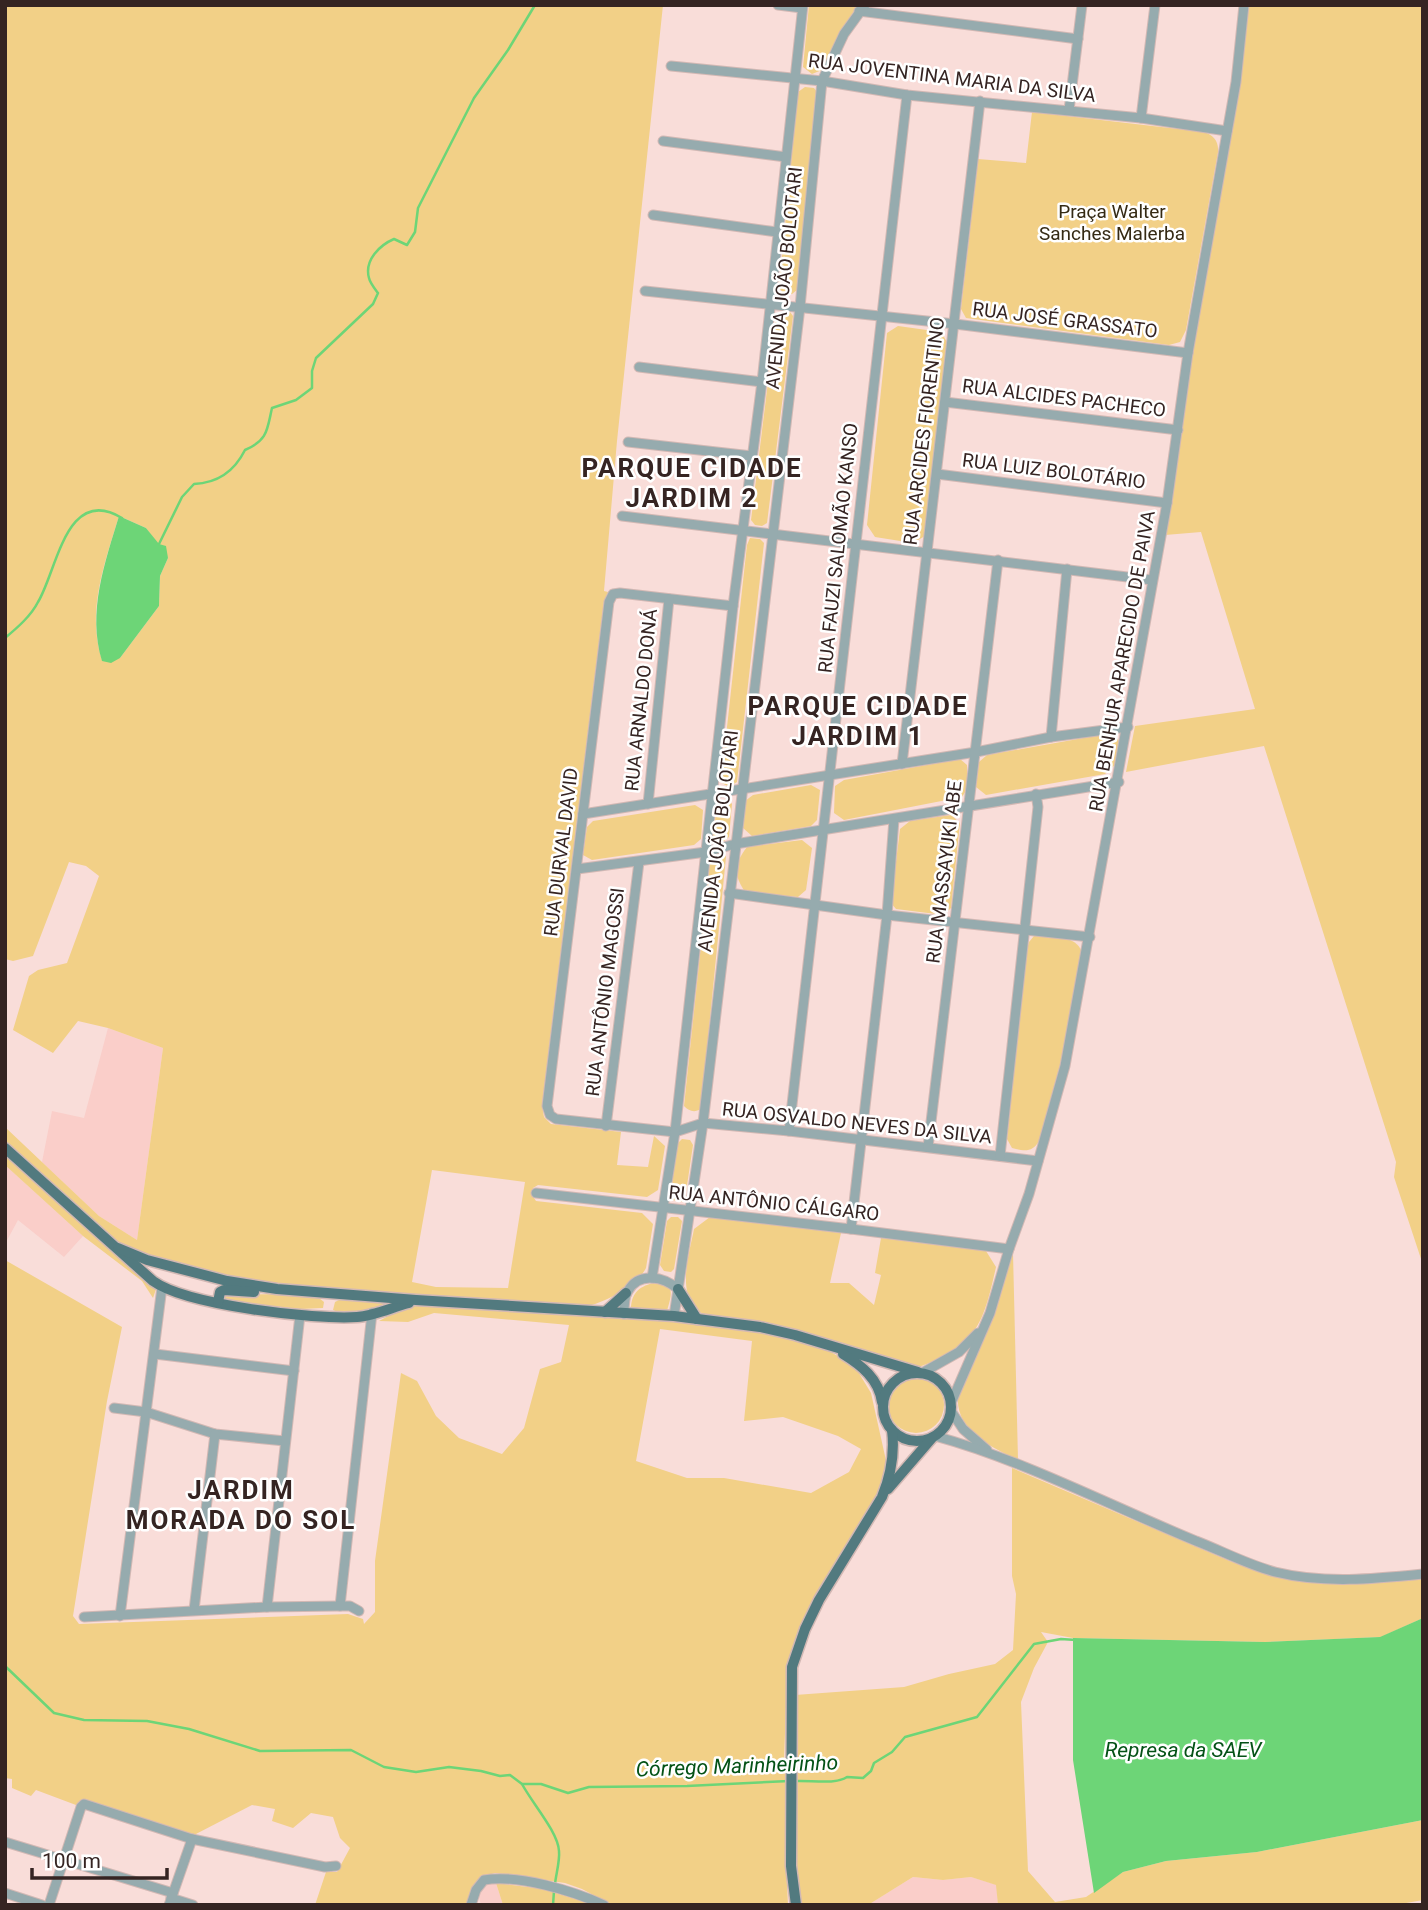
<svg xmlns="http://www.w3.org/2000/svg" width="1428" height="1910" viewBox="0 0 1428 1910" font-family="Roboto,sans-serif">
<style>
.built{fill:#facec9}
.green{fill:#f2d087;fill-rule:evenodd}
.water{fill:#6dd577}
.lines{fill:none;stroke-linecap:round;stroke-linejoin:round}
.stream{stroke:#6dd577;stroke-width:2.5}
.minor-casing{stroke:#d2b8b4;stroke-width:11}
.major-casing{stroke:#d2b8b4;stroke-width:13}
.minor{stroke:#96abae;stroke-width:9}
.major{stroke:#527a7f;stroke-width:10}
.labels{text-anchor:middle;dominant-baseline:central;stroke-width:5;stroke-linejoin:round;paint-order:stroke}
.street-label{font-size:19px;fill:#352422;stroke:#fff}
.park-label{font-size:19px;fill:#352a14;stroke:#fff}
.water-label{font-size:21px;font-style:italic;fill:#045216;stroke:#fff}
.district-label{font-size:26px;font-weight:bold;letter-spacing:2px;fill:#352422;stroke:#fff}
</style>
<rect width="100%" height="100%" fill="#f9ddd9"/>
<g class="built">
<polygon points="108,1028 163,1048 137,1240 99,1216 42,1162 52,1111 84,1118"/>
<polygon points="5,1165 83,1236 64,1257 18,1220 5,1244"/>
<polygon points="913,1877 943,1880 971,1877 997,1885 998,1905 868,1905"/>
<polygon points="496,1883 503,1905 481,1905 478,1894 485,1885"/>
</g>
<g class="green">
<path d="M5,5h658l-46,436 -13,150 4,1 -4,9 -62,504 2,12 7,7 70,8 -4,33 31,2 6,-31 11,10 -7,44 -11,7 -109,-12 -5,3 -1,7 4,6 106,12 11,11 -7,44c-9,18 -42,35 -62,39l-308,-20 -129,-29 -28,-14 -114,-101v-16l94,89 38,24 26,-192 -55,-20 -30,-7 -25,32 -40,-23 16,-54 9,-6 29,-7 32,-87 -13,-10 -17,-4 -36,94 -20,5 -8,-2zM119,516l27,12 22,30 -8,18 -1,30 -39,52 -18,2c-16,-48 3,-98 17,-144zM432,1170l93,12 -17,106 -72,-1 -24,-5z"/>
<polygon points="809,5 858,5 840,32 822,70 812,74 803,67"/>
<polygon points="1248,5 1423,5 1423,1265 1394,1177 1396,1162 1264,746 1126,772 1135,726 1255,709 1201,532 1165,535 1192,353 1240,83"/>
<polygon points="805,87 814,88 817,92 797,290 792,294 783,293 779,287 798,92"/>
<path d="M1032,112l172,20c9,3 15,9 14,20l-32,178 -6,12 -11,3 -203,-27 -5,-9 17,-150 48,4z"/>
<polygon points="780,312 790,312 793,316 767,523 762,526 755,525 751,520 776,317"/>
<polygon points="898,326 941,332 947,342 925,536 913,543 875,537 867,525 887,333"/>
<path d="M750,538l10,1 4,4 -27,239c-6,4 -11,5 -16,0l26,-237z"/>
<polygon points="1106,734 1114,735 1119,741 1116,764 1105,774 986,795 976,787 979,762 987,755"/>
<polygon points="960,759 967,765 967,789 962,797 844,820 834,813 835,786 844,780"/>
<polygon points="811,785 820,790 817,820 811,826 752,836 743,828 745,801 753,795"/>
<polygon points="728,799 732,804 729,837 724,841 716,842 713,836 717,805 720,801"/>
<polygon points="695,805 703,810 701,839 694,845 592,860 583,855 587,827 593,821"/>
<polygon points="951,815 960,823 951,908 944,915 896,909 891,903 900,829 910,821"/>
<path d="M802,840l10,8 -6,42 -8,7 -53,-5c-12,-18 -11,-28 2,-45z"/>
<path d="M724,854l2,3 -25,252c-7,4 -12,2 -17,-3l26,-246 3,-5z"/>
<path d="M1034,936c15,-1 44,-1 48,17l-22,112 -21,76c-7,12 -15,10 -27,7l-5,-9 19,-187 3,-10z"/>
<polygon points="682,1139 690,1140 693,1145 685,1199 681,1202 673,1200 670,1196 678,1143"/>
<polygon points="5,1152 153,1285 156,1289 153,1298 142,1281 83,1236 5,1165"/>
<polygon points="671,1217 678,1217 682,1221 674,1269 671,1272 664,1271 660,1265 667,1221"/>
<path d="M710,1217l131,16 -11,50h19l25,22 7,-30 -6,-2 6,-35 105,13 10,16c-13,58 -19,78 -77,100 -58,-16 -116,-37 -175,-47 -15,-2 -41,-1 -50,-13 -16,-21 -4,-56 0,-78z"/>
<path d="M1013,1253l5,207c-27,-13 -63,-30 -60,-64l35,-82z"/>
<path d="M5,1260l117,67 -15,74 -34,215 6,8 269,-10 15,5 1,5 11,-12v-51l26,-188 16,8 19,35 23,22 43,16 22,-26 16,-59 21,-7 8,-37 -135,-12 -26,9 -29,-1 26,-14 13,-2 255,15 86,11 68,19 27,15 17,28 16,72 -3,15 -6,14 -62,104 -29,81 -3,81 3,30 -1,76 2,39h-176l-30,-16 -17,-6 -70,-10 -13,4 -15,28h-152l11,-33h11l13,-24 -10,-10 -7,-21 -22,-4 -18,15 -21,-7 3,-12 -23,-4 -58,30 -109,-35 -9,5 -40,-15 -5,6 -19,-8v-9l-7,-1zM660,1329l92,12 -8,80 39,-4 55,19 23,13 -12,23 -38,21 -87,-15h-37l-51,-17z"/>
<path d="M653,1283c23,1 19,10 14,28l-36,-1c0,-16 7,-23 22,-27z"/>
<polygon points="277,1294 319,1298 324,1302 323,1308 300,1309 225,1301 222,1298 224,1295"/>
<path d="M339,1300l57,4c-21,3 -43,16 -63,6l2,-8z"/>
<circle cx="916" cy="1405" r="28"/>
<polygon points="1012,1468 1232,1562 1273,1576 1321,1583 1362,1584 1423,1576 1423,1618 1381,1637 1265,1642 1073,1638 1041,1632 1048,1642 1034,1668 1021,1702 1028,1871 1055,1902 1086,1897 1123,1872 1166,1861 1257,1852 1423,1820 1423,1900 1395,1905 998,1905 996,1885 971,1877 943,1880 913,1877 868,1905 800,1905 794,1866 795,1695 904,1687 949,1674 995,1664 1013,1650 1016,1594 1012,1576"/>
<polygon points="496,1883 543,1889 595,1905 503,1905"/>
</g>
<g class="water">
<path d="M119,516l27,12 13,16 7,2 2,12 -8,18 -1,30 -39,52 -9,5 -9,-2c-15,-49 3,-99 17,-145z"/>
<polygon points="1423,1618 1423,1820 1257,1852 1166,1861 1123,1872 1094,1893 1073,1760 1073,1638 1265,1642 1380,1637"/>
</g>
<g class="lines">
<g class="stream">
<path d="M159,544l23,-47 12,-13c24,-1 40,-12 51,-34 23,-10 22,-20 27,-42l24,-8 16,-12v-17l4,-13 57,-54 5,-11c-3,-4 -8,-10 -9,-15 -5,-18 11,-33 25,-39l13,6 8,-13 3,-24 56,-110 34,-48 27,-45"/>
<path d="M5,638c12,-10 26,-22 33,-36 19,-31 28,-118 84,-84"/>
<polyline points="5,1666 54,1713 84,1720 147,1721 189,1729 260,1751 351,1750 384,1767 416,1772 449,1767 481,1771 500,1776 510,1775 522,1784 541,1784 568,1793 589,1787 687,1786 789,1781"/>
<path d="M795,1781c16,-1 40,4 52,-4l16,1 8,-7 3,-8 18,-11 13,-15 72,-20 57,-73 27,-5 15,1"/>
<path d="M522,1784c10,19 36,48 37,67 1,10 -3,23 -4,33"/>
<polyline points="553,1905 554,1891"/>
</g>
<g class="minor-casing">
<g id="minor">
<polyline points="778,5 802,8"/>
<polyline points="859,11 1078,39"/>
<polyline points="671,66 822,81 907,95 1141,118 1227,131"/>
<polyline points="1069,110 1082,5"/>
<polyline points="1141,118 1155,5"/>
<polyline points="663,141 786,157"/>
<polyline points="653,215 777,232"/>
<polyline points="645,291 955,324 1188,353"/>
<polyline points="639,367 762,382"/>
<polyline points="945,402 1178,430"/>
<polyline points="628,442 752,456"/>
<polyline points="937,474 1167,503"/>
<polyline points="622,516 1152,580"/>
<polyline points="733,606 620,593 613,594 609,602 547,1106 550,1115 556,1119 675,1132 703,1123 789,1131 1038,1161"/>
<polyline points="1051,737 1067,569"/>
<polyline points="902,764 980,101"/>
<polyline points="648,804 669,599"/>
<polyline points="583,814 976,752 1051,737 1128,727"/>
<polyline points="577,869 706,852 735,844 1119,782"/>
<polyline points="729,893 887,915 1090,937"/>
<polyline points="606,1126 639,862"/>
<polyline points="789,1131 907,95"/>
<polyline points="928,1147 998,560"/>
<polyline points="1000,1156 1038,807 1036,794"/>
<polyline points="536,1193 851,1229 1009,1249"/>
<polyline points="851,1229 887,915 894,819"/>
<polyline points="652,1278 675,1132 733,606 762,382 803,5"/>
<path d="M624,1314c0,-8 0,-17 4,-23 11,-20 36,-14 50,-2"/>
<polyline points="674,1316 703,1123 800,307 822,81 844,34 865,5"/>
<polyline points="155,1354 294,1371"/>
<polyline points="922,1373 959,1352 978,1333"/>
<polyline points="951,1403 990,1313 1009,1249 1029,1194 1065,1066 1167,503 1188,353 1236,82 1244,5"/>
<polyline points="114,1408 146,1412 215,1434 285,1441"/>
<polyline points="951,1411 963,1429 987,1450"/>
<path d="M935,1436c88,24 176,70 261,105 26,10 52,24 79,31 49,12 99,7 148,2"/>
<polyline points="340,1606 372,1313"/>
<polyline points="267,1607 300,1315"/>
<polyline points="194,1610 215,1434"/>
<polyline points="120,1616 162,1287"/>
<polyline points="84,1617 267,1607 340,1606 350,1606 359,1611"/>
<polyline points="5,1842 173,1893"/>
<polyline points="5,1893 42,1905"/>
<polyline points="171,1898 193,1905"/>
<polyline points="49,1905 81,1807 84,1804 192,1839 325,1867 336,1866"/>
<polyline points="169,1905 192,1839"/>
<path d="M471,1905l5,-15 8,-10c34,-6 89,11 120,25"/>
</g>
</g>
<g class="major-casing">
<g id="major">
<path d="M5,1148l148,133c33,24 161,39 204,36 17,-1 36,-10 52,-14"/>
<polyline points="118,1248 147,1260 227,1281 277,1289 416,1300 674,1316 760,1327 795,1335 918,1372"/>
<polyline points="678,1289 697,1319"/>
<polyline points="218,1302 220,1292 224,1290 254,1292"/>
<polyline points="605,1312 626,1293"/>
<path d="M843,1354c18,11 36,25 39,48"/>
<circle cx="917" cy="1407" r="34"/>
<polyline points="888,1489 932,1438"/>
<path d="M796,1905l-5,-39 1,-199 13,-38 14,-29 63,-103c9,-22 13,-43 10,-67"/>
</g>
</g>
<use href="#minor" class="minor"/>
<use href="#major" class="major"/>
</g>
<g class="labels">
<g class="street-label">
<text transform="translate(952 78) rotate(7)">RUA JOVENTINA MARIA DA SILVA</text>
<text transform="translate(784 278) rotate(-84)">AVENIDA JOÃO BOLOTARI</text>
<text transform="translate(1065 320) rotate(7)">RUA JOSÉ GRASSATO</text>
<text transform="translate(1064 398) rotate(7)">RUA ALCIDES PACHECO</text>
<text transform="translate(924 431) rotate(-83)">RUA ARCIDES FIORENTINO</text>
<text transform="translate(1054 471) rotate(7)">RUA LUIZ BOLOTÁRIO</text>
<text transform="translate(838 548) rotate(-84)">RUA FAUZI SALOMÃO KANSO</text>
<text transform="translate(1122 661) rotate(-80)">RUA BENHUR APARECIDO DE PAIVA</text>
<text transform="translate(641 700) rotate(-84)">RUA ARNALDO DONÁ</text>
<text transform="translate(718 841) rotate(-83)">AVENIDA JOÃO BOLOTARI</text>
<text transform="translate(561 852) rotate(-83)">RUA DURVAL DAVID</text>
<text transform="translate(944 872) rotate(-83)">RUA MASSAYUKI ABE</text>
<text transform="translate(605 992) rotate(-83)">RUA ANTÔNIO MAGOSSI</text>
<text transform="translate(857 1123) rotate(6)">RUA OSVALDO NEVES DA SILVA</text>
<text transform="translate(774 1203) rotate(6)">RUA ANTÔNIO CÁLGARO</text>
</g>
<g class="park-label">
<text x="1112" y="211">Praça Walter<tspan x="1112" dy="22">Sanches Malerba</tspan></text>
</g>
<g class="water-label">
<text x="1183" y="1750">Represa da SAEV</text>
<text transform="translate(737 1766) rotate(-2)">Córrego Marinheirinho</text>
</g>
<g class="district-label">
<text x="692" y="468">PARQUE CIDADE<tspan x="692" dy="30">JARDIM 2</tspan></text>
<text x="858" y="706">PARQUE CIDADE<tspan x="858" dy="30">JARDIM 1</tspan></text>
<text x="241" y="1490">JARDIM<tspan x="241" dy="30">MORADA DO SOL</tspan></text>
</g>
</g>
<rect width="1428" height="1910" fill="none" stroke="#352422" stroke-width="14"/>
<path d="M32 1868v10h135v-10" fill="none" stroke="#352422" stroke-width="3.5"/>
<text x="42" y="1868" font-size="21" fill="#352422" stroke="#ffffff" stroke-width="5" paint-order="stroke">100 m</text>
</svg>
